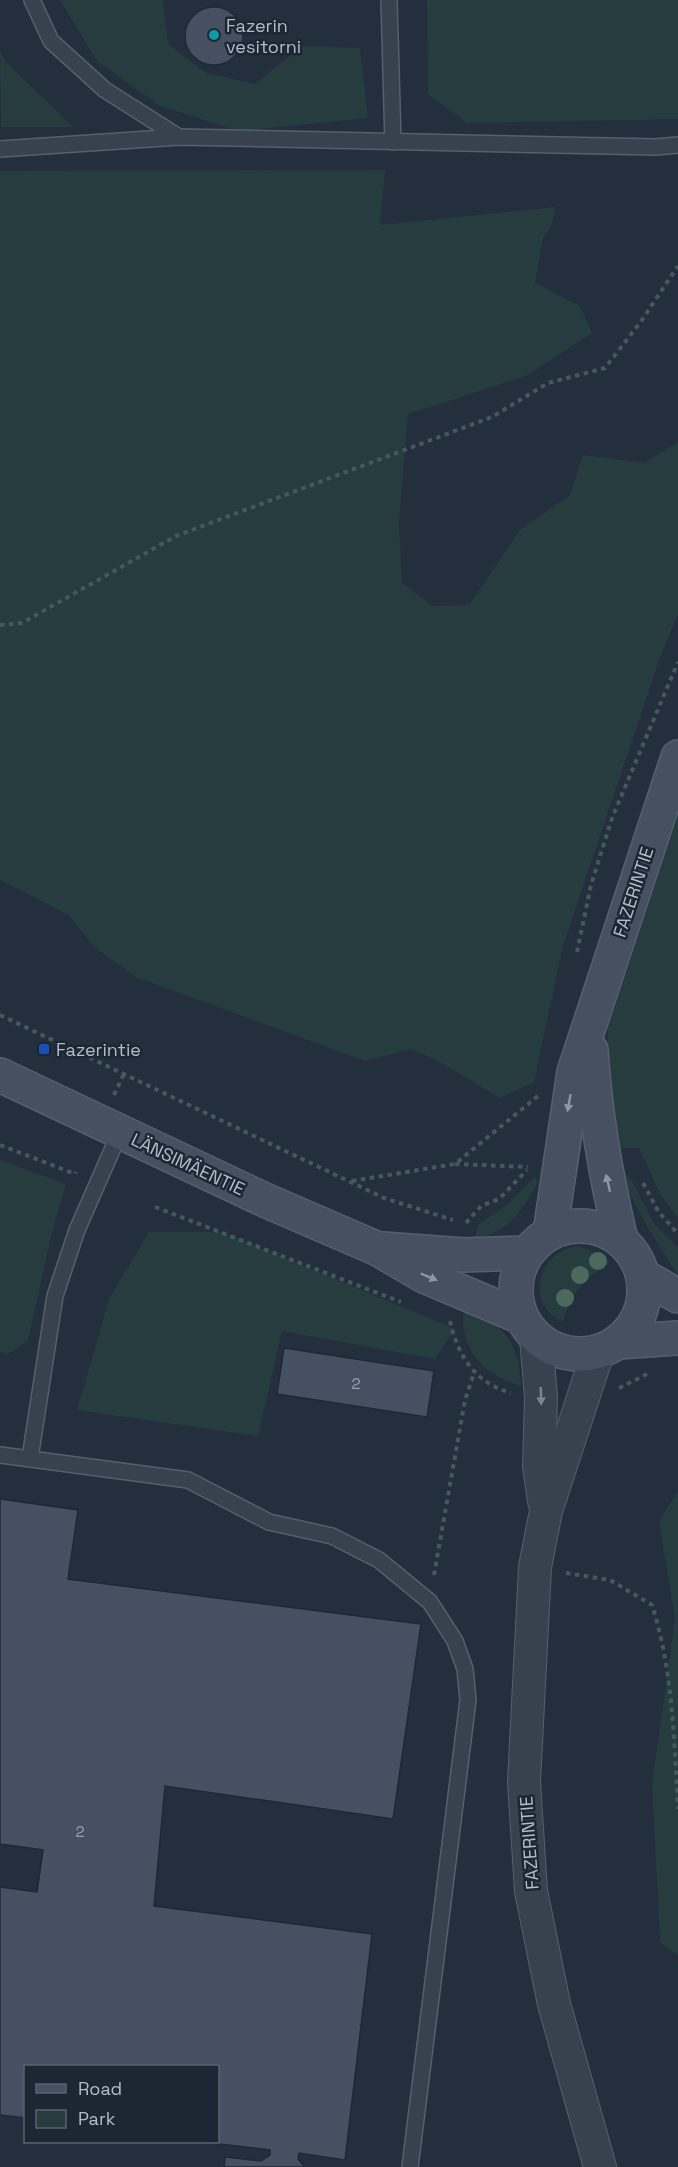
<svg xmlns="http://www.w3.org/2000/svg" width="678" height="2167" viewBox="0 0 678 2167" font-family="'Space Grotesk',sans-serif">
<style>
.green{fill:#263c3f}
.building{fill:#455162;stroke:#1f2835;stroke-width:1.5}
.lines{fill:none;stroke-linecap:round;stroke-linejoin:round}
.service-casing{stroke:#565f6c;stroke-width:18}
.minor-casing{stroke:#565f6c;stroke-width:34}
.secondary-casing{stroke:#565f6c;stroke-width:36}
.path{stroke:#44595c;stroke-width:4;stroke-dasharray:4.5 4.5;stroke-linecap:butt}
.service{stroke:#38414e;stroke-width:15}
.minor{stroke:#38414e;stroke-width:32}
.secondary{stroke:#465061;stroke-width:33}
.tree{fill:#4b6a5d}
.oneway{fill:#8e96a5}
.oneway2{fill:#7c8592}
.culture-dot{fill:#0f9aa8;stroke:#1d2633;stroke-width:2}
.transit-dot{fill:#1a4fb4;stroke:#1d2633;stroke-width:2}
.labels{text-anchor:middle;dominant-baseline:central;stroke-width:5;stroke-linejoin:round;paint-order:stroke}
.number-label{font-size:15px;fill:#98a1af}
.poi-label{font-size:18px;fill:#b4bcc9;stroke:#1d2633;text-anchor:start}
.street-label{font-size:18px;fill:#b4bcc9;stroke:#1d2633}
</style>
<rect width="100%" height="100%" fill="#242f3e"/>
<g class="green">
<polygon points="60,0 163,0 168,44 206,73 255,84 302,46 360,48 368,118 239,131 160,106 97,61"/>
<polygon points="427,0 678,0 678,119 467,123 428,94"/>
<polygon points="0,51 6,62 73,127 1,127"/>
<polygon points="385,170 380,225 556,207 551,226 543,238 535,283 580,306 592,333 526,376 408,414 399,521 402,583 433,606 469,605 520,530 570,495 583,455 644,463 678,442 678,614 659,660 563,946 534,1082 500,1098 438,1061 411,1049 365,1061 136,977 94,947 69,915 0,880 0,171"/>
<polygon points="678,815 678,1218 660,1194 639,1148 611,1148 606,1092 608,1027"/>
<polygon points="0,1160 66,1184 52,1232 28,1341 8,1354 0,1352"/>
<polygon points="625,1174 631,1179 654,1224 678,1247 678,1275 648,1228 623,1181"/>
<path d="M535,1177l3,4c-13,27 -32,55 -64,57l5,-14 28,-19z"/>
<polygon points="149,1232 223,1232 455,1329 435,1359 282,1331 258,1436 77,1410 109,1299"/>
<path d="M578,1246l26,9 5,9c-26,14 -38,30 -46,58 -39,-18 -27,-70 15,-76z"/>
<path d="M470,1312c38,15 49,34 51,74 -37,-11 -59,-33 -58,-73z"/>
<polygon points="678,1491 678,1955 660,1942 652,1784 675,1619 659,1521"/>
</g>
<g class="building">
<circle cx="214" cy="36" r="29"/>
<polygon points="284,1348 434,1371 427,1417 277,1394"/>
<polygon points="0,1499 78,1510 68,1579 421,1624 393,1819 165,1786 154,1906 372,1934 345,2160 299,2153 298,2159 305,2167 224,2167 225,2157 261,2161 270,2155 270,2150 202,2142 218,2142 218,2066 26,2066 26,2118 0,2115 0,1887 37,1892 43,1850 0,1844"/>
</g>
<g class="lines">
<g class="service-casing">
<g id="service">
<polyline points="32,0 51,41 105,90 179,137"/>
<polyline points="389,0 393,142"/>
<polyline points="0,149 179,137 656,147 678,145"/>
<polyline points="0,1455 188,1480 269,1522 332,1536 379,1560 430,1602 455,1641 465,1669 468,1700 410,2167"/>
<polyline points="30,1458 55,1296 77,1230 120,1132"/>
</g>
</g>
<g class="minor-casing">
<g id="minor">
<polyline points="536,1337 541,1398 539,1466 544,1501"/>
<polyline points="598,1352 546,1511 535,1567 524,1782 531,1891 554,2004 600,2167"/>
</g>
</g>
<g class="secondary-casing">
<g id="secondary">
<path d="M591,1050c4,65 15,127 30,190"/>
<polyline points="0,1075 267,1201 378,1249 424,1276 521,1317"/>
<circle cx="580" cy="1290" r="64"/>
<polyline points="550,1233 574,1072 678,757"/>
<polyline points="383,1249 464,1255 527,1253"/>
<polyline points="643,1276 678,1296"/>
<polyline points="618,1342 678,1338"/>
</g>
</g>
<g class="path">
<polyline points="0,625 22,623 176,536 492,417 548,383 605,368 642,320 678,266"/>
<polyline points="577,952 591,885 612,818 678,662"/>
<polyline points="0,1015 384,1198 453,1220"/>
<polyline points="114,1095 124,1074"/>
<polyline points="0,1145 75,1174 76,1172"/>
<polyline points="455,1164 528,1167"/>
<polyline points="352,1181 455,1164 538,1096"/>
<polyline points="643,1183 658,1211 678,1234"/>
<polyline points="155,1207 401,1302"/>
<polyline points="466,1223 481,1206 499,1199 527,1170"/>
<path d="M450,1321c8,35 25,62 61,72"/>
<polyline points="619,1388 647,1374"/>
<path d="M566,1573l44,7 42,25c21,66 22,134 26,204"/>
<polyline points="434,1575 465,1400 474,1373"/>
</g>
<use href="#service" class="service"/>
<use href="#minor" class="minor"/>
<use href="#secondary" class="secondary"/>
</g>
<g class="tree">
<circle cx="598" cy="1261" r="9"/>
<circle cx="580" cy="1275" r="9"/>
<circle cx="565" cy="1298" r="9"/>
</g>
<defs><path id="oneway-solid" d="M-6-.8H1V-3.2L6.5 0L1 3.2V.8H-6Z" transform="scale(1.5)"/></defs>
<g class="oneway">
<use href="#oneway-solid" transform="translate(569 1103) rotate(100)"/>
<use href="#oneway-solid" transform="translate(608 1183) rotate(-103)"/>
<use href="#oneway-solid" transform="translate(429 1277) rotate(23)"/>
</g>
<use class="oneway2" href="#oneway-solid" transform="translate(541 1396) rotate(88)"/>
<circle class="culture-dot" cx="214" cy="35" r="6"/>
<rect class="transit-dot" x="38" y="1043" width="12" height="12" rx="3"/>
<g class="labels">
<g class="number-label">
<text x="356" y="1383">2</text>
<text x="80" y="1831">2</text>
</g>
<g class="poi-label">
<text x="226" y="25">Fazerin<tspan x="226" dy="21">vesitorni</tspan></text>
<text x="56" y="1049">Fazerintie</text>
</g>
<g class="street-label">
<text transform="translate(633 892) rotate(-72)">FAZERINTIE</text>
<text transform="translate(188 1164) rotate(25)">LÄNSIMÄENTIE</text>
<text transform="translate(529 1843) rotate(-94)">FAZERINTIE</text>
</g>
</g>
<rect x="24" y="2065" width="195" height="78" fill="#1d2633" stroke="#59626f" stroke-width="1.5"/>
<rect x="36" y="2084" width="30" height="9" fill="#465061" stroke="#59626f" stroke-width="1.5"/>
<text x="78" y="2095" font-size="18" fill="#b4bcc9">Road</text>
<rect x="36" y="2110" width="30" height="18" fill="#263c3f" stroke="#59626f" stroke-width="1.5"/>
<text x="78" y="2125" font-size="18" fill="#b4bcc9">Park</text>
</svg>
